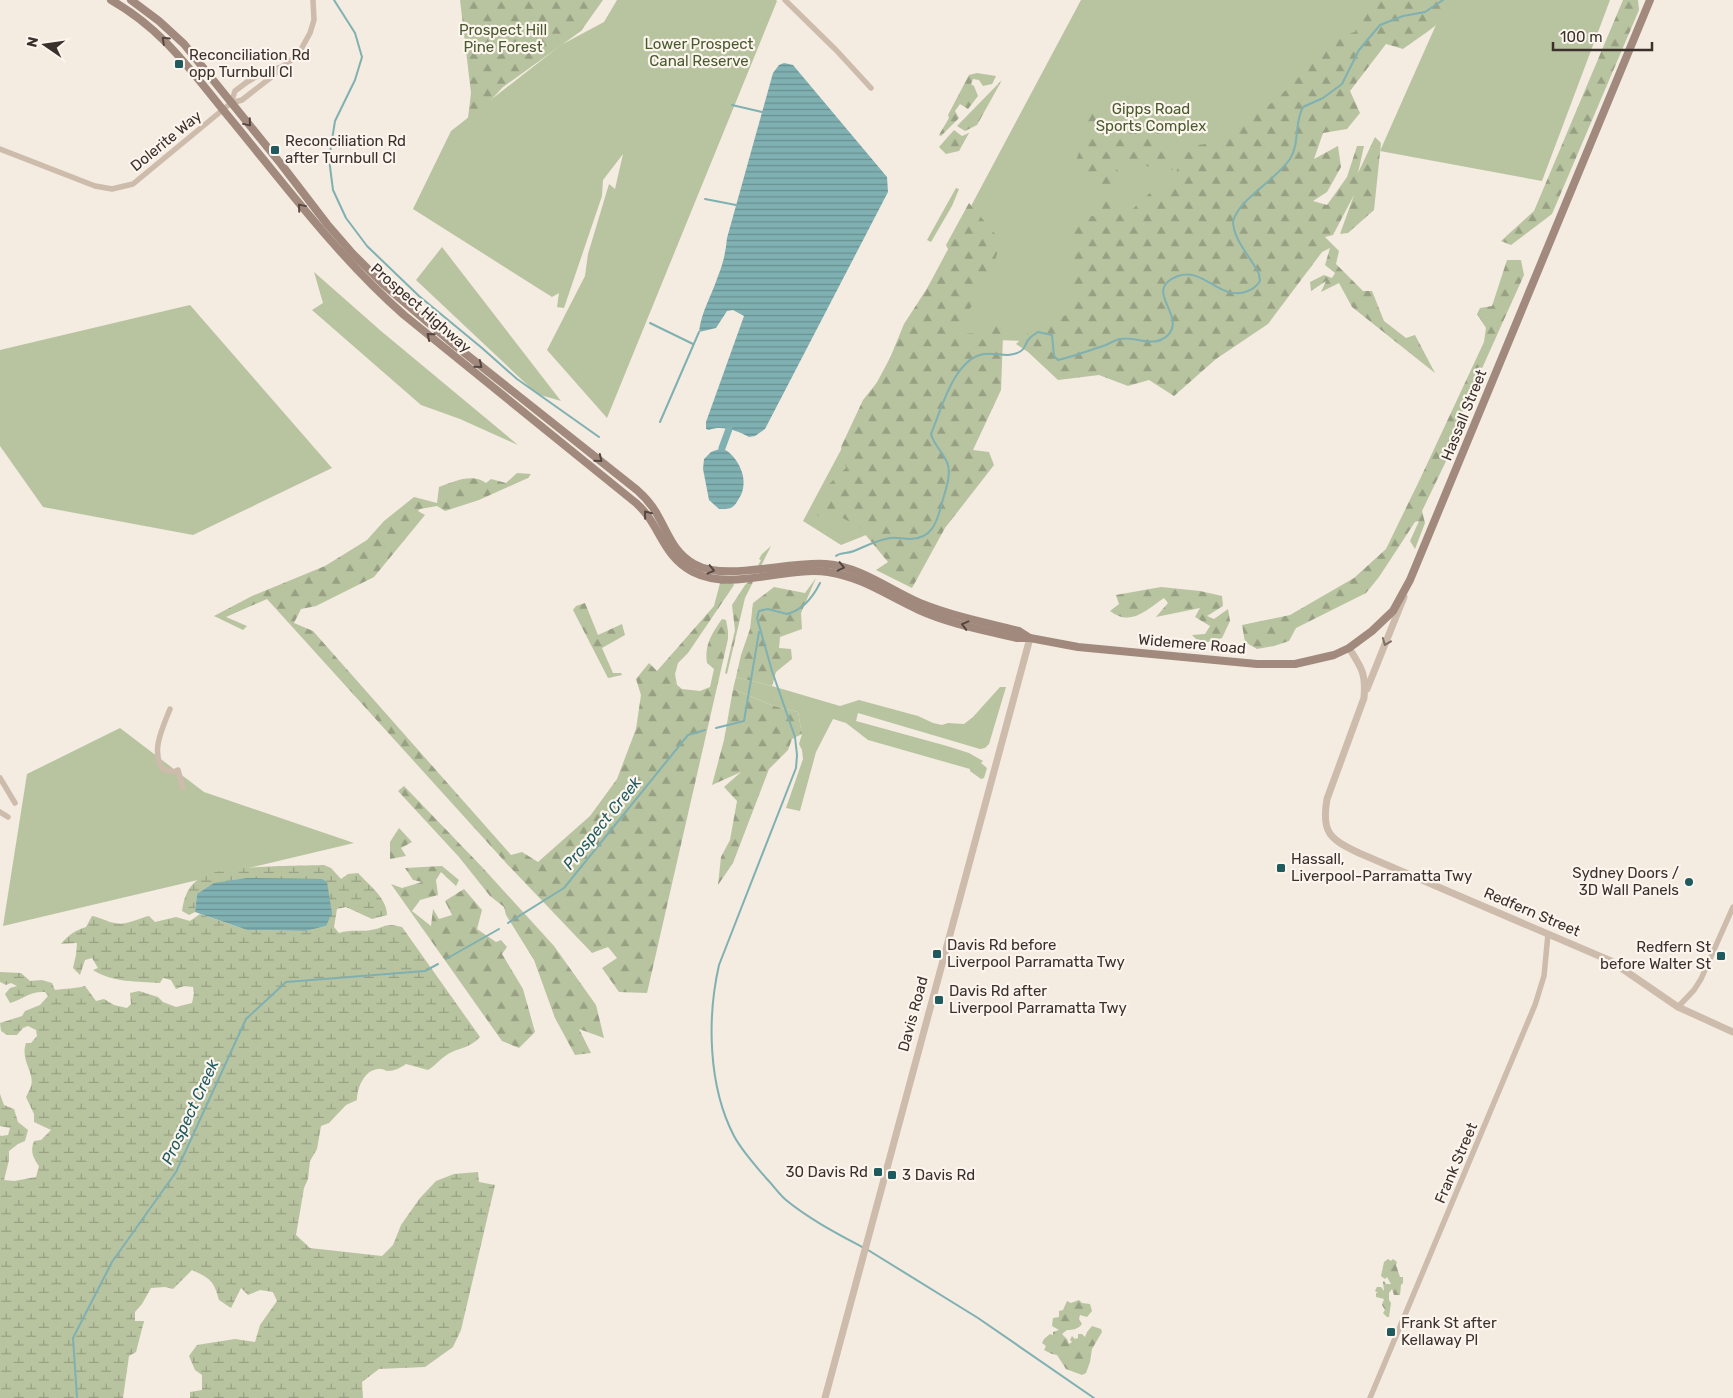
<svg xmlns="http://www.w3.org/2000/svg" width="1733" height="1398" viewBox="0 0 1733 1398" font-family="Rubik,sans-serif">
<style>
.green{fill:#b8c4a0}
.forest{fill:url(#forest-firs)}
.wetland{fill:url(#wetland-marsh)}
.water{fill:url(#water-rules)}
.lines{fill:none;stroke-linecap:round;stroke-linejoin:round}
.stream{stroke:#7fb0b2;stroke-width:2}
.canal{stroke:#7fb0b2;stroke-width:7}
.minor{stroke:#cdbbac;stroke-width:5.5}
.tertiary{stroke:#cdbbac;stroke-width:7}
.secondary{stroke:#a18a7d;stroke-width:8}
.oneway{stroke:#544640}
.oneway2{stroke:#7d6f65}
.poi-dot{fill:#1f5a5e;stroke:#fbf5ee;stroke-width:2}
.labels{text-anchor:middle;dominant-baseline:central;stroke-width:4.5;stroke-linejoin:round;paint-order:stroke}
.park-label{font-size:15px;fill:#4a5a2e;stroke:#fbf5ee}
.poi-label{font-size:15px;fill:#3b302b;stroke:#fbf5ee;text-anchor:start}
.street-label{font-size:15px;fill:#3b302b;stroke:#fbf5ee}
.water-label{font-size:16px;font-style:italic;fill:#1f5a5e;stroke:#fbf5ee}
</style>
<defs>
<pattern id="forest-firs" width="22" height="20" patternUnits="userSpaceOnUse" patternTransform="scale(1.25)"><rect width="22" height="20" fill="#b8c4a0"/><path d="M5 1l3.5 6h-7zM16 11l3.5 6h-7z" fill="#97a083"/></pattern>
<pattern id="wetland-marsh" width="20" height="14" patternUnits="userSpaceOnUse" patternTransform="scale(1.25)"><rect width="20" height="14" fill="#b8c4a0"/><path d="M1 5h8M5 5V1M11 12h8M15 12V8" fill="none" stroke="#97a083"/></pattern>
<pattern id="water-rules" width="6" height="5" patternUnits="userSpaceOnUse" patternTransform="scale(1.25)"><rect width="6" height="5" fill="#7fb0b2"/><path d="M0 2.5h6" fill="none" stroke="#699091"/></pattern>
</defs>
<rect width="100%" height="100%" fill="#f4ebe1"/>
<g class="green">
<polygon points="617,0 776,0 777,1 607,418 547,350 585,276 588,254 609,184 615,189 623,154 603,180 602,196 564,308 557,307 559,293 552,297 413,209 451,131 561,45 604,22"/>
<polygon points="1081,0 1428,0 1052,342 996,340 866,535 841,545 803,521"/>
<polygon points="1447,0 1610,0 1542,181 1380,151"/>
<polygon points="956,188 959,189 952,206 931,242 927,240"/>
<polygon points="442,247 561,401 537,394 416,280"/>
<polygon points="314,272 381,331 518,445 460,419 421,405 312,310 323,303"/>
<polygon points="190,305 332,468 193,535 43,507 0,446 0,350"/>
<polygon points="736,677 772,686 840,706 859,700 918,716 933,723 942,725 948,723 964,724 973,717 1000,687 1006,687 989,744 985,748 980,749 858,713 856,721 947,746 969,753 983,761 981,763 987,768 984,778 981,779 970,771 970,769 868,740 846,723 833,719 816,752 800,811 786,808 803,759 802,750 799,744 802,734 798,712 774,706 733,689"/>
<polygon points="120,728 204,792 354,843 3,926 27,774"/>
</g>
<g class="forest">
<polygon points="460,0 603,0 581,31 503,87 467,126 471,93"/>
<path d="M1364 0H1459C1453 16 1418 38 1403 49L1386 44 1350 91 1360 113 1347 129 1323 133 1314 159 1338 146 1341 167 1327 192 1313 201 1327 205 1347 177 1357 146H1364L1358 173 1375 137 1381 143 1374 210 1348 233 1340 234 1354 195 1333 235 1325 237 1339 251 1336 264 1363 291H1372L1384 321 1406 338 1415 335 1435 373 1352 307 1339 283 1321 292 1326 281 1311 291 1310 282 1324 275 1332 278 1335 273 1325 265 1330 248 1322 252 1268 324 1216 359 1174 396 1149 380 1128 386 1099 375 1058 380 1028 352 1016 344 1036 325 1073 313 1069 213 1099 217 1100 192 1075 164 1084 138 1086 108 1145 131 1160 132 1173 170 1111 161 1127 184 1108 197 1123 218 1152 191 1169 189 1187 146 1216 143 1277 99 1338 37 1355 32Z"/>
<polygon points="1623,0 1638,0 1639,10 1552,214 1511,245 1501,241 1534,211"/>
<polygon points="977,73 996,76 992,84 983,86 979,80 973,79 971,84 974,86 978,96 968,109 960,104 955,111 959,118 941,136 939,135 949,118 948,115 969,75"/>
<polygon points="1002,80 977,125 965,131 957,126"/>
<polygon points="954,130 962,136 969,133 959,151 946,154 939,147"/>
<polygon points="969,203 1001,241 992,270 955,335 984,332 998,309 1004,309 1001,390 973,450 989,452 994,465 945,528 912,588 876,570 888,562 859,527 841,517 824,520 817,515 827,500 825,488 846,468 841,447 863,400 883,375 904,324 950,253 946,245"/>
<polygon points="1507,260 1521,260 1524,275 1448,444 1449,455 1422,511 1425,523 1415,549 1410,541 1419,521 1415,522 1379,577 1366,593 1296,628 1289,641 1274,646 1257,649 1245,642 1242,625 1290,615 1354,578 1386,549 1421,477 1484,342 1486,328 1477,314 1480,308 1492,306"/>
<path d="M517 473 531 474 528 478 479 500 445 511 437 506 420 509 418 511 425 515 374 577 316 606 301 609 294 623 313 631 511 855 522 852 538 862 590 816 617 779 636 729 641 695 636 679 649 663 657 671 714 606 720 583H733L734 585 732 588 688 653 678 663 675 674 677 685 682 689 700 691 710 687 714 669 707 663C704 646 712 633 722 619L726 620 728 631V639L647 993 619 992 602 968 617 958 608 947 592 953 507 864 267 599 226 617 247 626 243 630 214 616 252 596 325 566 367 540 384 521 414 497 437 503 439 487C455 481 472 473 486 483L491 479 506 483Z"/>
<polygon points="771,546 745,598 727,674 725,673 735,630 732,605 745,585 750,581 761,560 759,559 762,554"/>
<polygon points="816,578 801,613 802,629 780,637 779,648 791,649 792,659 776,672 772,686 736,677 741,655 750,629 753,603 774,587 805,593"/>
<path d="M1161 587 1200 591 1222 596 1223 606 1207 616 1214 619 1228 609 1230 621 1222 638 1201 644 1192 635 1205 634 1210 626 1195 617 1200 608 1156 617 1168 603 1164 598C1146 610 1131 627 1110 611L1119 604 1116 595Z"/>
<polygon points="585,603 598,635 622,624 625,635 602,648 613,673 621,673 622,675 608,678 573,610 576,606"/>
<polygon points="733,689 774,706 798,712 802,734 792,739 788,750 769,769 733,863 718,885 721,857 730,840 737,801 724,787 741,772 712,785 724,740"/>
<polygon points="404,786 482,867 554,946 596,1005 604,1038 579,1029 591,1053 575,1055 555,1018 534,960 506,915 504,907 490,896 459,857 398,791"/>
<polygon points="399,828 412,842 401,848 406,856 390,859 390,842"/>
<polygon points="442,866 459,880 456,886 441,872 436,880 438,895 420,900 412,911 431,926 433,909 439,919 452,915 445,901 464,889 482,910 477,929 496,942 501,940 507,947 502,954 523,989 535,1032 519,1048 502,1041 391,884 402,888 422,882 413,880 405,868"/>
<polygon points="1388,1259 1391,1261 1393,1259 1397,1262 1396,1265 1400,1277 1403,1277 1403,1283 1401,1285 1400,1295 1394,1295 1392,1289 1389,1293 1389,1300 1391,1303 1389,1317 1387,1317 1383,1313 1385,1310 1382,1305 1384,1299 1376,1297 1376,1293 1378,1293 1375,1291 1377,1287 1381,1287 1384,1291 1383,1282 1384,1281 1386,1284 1391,1284 1387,1277 1385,1279 1381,1276 1384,1262"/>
<path d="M1079 1300 1082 1303 1090 1304 1092 1311 1087 1317 1080 1315 1079 1319 1082 1324C1078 1329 1073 1330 1067 1330L1062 1334 1067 1339 1069 1344 1072 1342 1070 1340 1072 1336 1075 1339 1078 1338V1334H1082L1085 1337 1087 1332 1092 1326 1101 1329 1102 1332 1092 1349 1090 1362 1086 1373 1082 1375 1066 1369 1057 1355 1052 1354 1044 1350 1046 1346 1042 1343 1044 1339 1050 1334 1053 1335V1332L1059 1330 1052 1326 1053 1318 1059 1317V1311L1063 1310 1067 1301 1071 1303Z"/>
</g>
<path class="wetland" d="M324 865 331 868 341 879 348 874 358 873C369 885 387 898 387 915L372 919 346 907 337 909 334 927 339 933C351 929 360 932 371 930 387 927 384 922 402 927L480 1037C468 1050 456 1047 444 1057 438 1061 435 1066 428 1070L406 1064C400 1068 395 1071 387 1071 384 1070 381 1068 379 1069 364 1069 357 1089 357 1100L346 1105 329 1123 321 1126 317 1149 310 1161 308 1179 304 1188 296 1235 310 1248 382 1256 393 1245 401 1225 420 1198 436 1181 454 1174 478 1172 479 1182 495 1185 461 1330 453 1347 425 1367 379 1369 362 1382 363 1398H190V1392L202 1390V1375L195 1370 189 1356 197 1345 235 1339 255 1342 260 1325 277 1301 273 1292 260 1290 248 1295 241 1288 231 1308 219 1300C214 1280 209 1278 192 1270L173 1289 165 1287 151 1288 142 1304 135 1312V1321H144L136 1352 129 1356 123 1398H0V1135L1 1136 8 1135 10 1128 0 1126V1094L4 1105 14 1109 18 1122 28 1130 25 1141 18 1144 9 1151V1160L4 1180 14 1181 36 1177 39 1166C33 1157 30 1152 34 1141L41 1140 51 1130 34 1122V1114L26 1097C28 1093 30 1089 31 1086 35 1072 20 1061 26 1043H31L37 1036 36 1030 28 1026 23 1028 17 1035H7L1 1031 0 1023 22 1016 25 1011 40 1005 48 996 45 992C29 991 24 999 10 1003L5 994 10 988 17 986 11 983 6 985 0 982V972L21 973 30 981 42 980 52 983 55 990C66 988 75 989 85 986L96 1001 104 999 114 1005 127 1008 131 1004 130 993 139 991 158 997 163 1002 176 1007 192 1003 194 993 193 987 184 986 176 989 171 980 163 978 160 983C137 981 113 983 93 970L98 968 92 958 85 960 80 975 73 968 76 955 77 943 61 944C68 935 76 930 86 927L92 916C100 917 107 922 115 923 125 926 139 918 149 916L155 922 176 917 190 921 200 914 247 930 306 931 326 926 197 894 195 912 189 915 182 911C184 897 188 886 200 878 218 865 298 866 324 865Z"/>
<g class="water">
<path d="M784 63 793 65 887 177 888 192 765 429 755 436 749 437C737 430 721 425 709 430L706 429V422L744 316 733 310 727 311 716 328 699 332C701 312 712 295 718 276 723 264 726 251 727 238L773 73 779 65Z"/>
<path d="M722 448C738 456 749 478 741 495 738 500 736 505 731 508 728 509 723 509 719 509L709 500 703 469 704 459 711 452Z"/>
<polygon points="247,878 322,879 327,882 332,913 326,926 306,931 247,930 195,912 197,894 214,883"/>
</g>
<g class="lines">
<g class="stream">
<polyline points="334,0 355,33 362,57 355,80 335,121 329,159 333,190 346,218 367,246 419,296 482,348 517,379 599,437"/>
<polyline points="732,105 762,112"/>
<polyline points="705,199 736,205"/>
<polyline points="650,323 693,344"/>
<polyline points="660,422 699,332"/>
<path d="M836 556C841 552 847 554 854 551 866 546 877 540 890 538 897 537 903 539 910 539 932 539 937 522 942 503 945 491 951 477 948 465 945 454 934 446 931 434 941 410 953 363 980 355 993 350 1008 360 1021 351 1026 348 1025 343 1029 339 1031 336 1035 334 1038 332L1052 335 1054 356 1058 360C1075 356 1090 350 1106 345 1110 343 1115 340 1120 339 1136 336 1154 349 1168 335 1187 315 1141 290 1178 276 1203 267 1219 300 1245 292 1252 290 1257 286 1260 281L1259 274C1251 257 1233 240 1233 221 1240 198 1275 181 1290 159 1300 143 1294 123 1303 107L1323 98 1342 84 1359 50 1380 25 1403 16 1425 12 1443 0"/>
<path d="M820 583C813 597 803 610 787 614L768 609 759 611 757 618 772 671 795 737 797 755 796 768 719 965C707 1018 708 1086 734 1136 742 1151 755 1165 766 1178 773 1185 779 1194 786 1200 809 1219 838 1234 864 1248"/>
<polyline points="716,728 744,721 759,632"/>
<polyline points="508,923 564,888 688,735 705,730"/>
<polyline points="446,959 499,929"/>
<polyline points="868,1250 978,1318 1094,1398"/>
<polyline points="77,1398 73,1338 112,1262 176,1172 246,1019 286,982 425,971 438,964"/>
</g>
<polyline class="canal" points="722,448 729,429"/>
<g class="minor">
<polyline points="785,0 836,50 871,88"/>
<polyline points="231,103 235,91 247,82 271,68 279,68"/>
<polyline points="0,149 95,186 112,189 133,184 231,103 242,100 274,75 279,68 287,64 299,53 310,33 314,20 313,0"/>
<path d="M170 709C163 727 150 752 163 769L174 772 178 770 183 788"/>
<polyline points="0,778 15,803"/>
<polyline points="0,812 8,817"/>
<polyline points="1678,1007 1694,990 1701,979 1733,907"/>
<polyline points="1370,1398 1535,1005 1544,976 1548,934"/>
</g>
<g class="tertiary">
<path d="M1349 648C1362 668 1366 674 1364 698L1327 799C1321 833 1330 839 1359 853L1611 961 1678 1007 1733 1032"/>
<polyline points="1367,689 1404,597"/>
<polyline points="825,1398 1030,638"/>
</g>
<g class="secondary">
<path d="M111 0C162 29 188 67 224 111 282 181 336 255 404 315L636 503C661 525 661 555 693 572 732 592 785 566 828 572 862 577 888 596 919 610 950 624 984 630 1017 638H1030L1078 647 1257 664H1295L1334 655 1349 648 1372 631 1393 611 1410 580 1650 0"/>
<path d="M131 0 159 21 184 44 281 164 327 224 353 254 383 284 452 343 637 490C646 498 653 506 658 516 669 535 674 553 694 564 726 582 787 561 826 564 861 567 888 589 920 603 952 616 986 623 1019 631L1030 638"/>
</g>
</g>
<defs><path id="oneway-chevron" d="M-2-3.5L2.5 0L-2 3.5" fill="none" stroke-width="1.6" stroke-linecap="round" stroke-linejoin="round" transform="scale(1.25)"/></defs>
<g class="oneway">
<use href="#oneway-chevron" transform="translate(165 40) rotate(-137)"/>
<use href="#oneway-chevron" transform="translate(248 123) rotate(50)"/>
<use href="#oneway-chevron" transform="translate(301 207) rotate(-130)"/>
<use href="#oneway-chevron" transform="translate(430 336) rotate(-141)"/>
<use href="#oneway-chevron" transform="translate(479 365) rotate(39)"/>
<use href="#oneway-chevron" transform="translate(599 459) rotate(39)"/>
<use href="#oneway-chevron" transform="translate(647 514) rotate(-129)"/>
<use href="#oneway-chevron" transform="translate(841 567) rotate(13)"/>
<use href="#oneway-chevron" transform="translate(711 570) rotate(13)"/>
<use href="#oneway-chevron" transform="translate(965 625) rotate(-165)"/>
</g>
<use class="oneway2" href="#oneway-chevron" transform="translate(1386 642) rotate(112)"/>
<g class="poi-dot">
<rect x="174" y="59" width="10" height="10" rx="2.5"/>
<rect x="270" y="145" width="10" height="10" rx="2.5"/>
<rect x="1276" y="863" width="10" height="10" rx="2.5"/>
<circle cx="1689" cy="882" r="5"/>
<rect x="932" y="949" width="10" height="10" rx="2.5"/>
<rect x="1716" y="951" width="10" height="10" rx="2.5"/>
<rect x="934" y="995" width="10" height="10" rx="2.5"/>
<rect x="873" y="1167" width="10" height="10" rx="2.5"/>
<rect x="887" y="1170" width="10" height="10" rx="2.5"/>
<rect x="1386" y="1327" width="10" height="10" rx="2.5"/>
</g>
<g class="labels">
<g class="park-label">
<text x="503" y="30">Prospect Hill<tspan x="503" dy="17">Pine Forest</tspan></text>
<text x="699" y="44">Lower Prospect<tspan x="699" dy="17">Canal Reserve</tspan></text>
<text x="1151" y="109">Gipps Road<tspan x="1151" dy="17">Sports Complex</tspan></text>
</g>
<g class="poi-label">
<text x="189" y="55">Reconciliation Rd<tspan x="189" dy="17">opp Turnbull Cl</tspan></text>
<text x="285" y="141">Reconciliation Rd<tspan x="285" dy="17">after Turnbull Cl</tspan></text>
<text x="1291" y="859">Hassall,<tspan x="1291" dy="17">Liverpool-Parramatta Twy</tspan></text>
<text x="1679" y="873" text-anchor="end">Sydney Doors /<tspan x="1679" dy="17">3D Wall Panels</tspan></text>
<text x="947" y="945">Davis Rd before<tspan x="947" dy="17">Liverpool Parramatta Twy</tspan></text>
<text x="1711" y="947" text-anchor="end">Redfern St<tspan x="1711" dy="17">before Walter St</tspan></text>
<text x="949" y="991">Davis Rd after<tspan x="949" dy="17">Liverpool Parramatta Twy</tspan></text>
<text x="868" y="1172" text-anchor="end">30 Davis Rd</text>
<text x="902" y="1175">3 Davis Rd</text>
<text x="1401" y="1323">Frank St after<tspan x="1401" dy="17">Kellaway Pl</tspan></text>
</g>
<g class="street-label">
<text transform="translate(166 141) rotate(-39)">Dolerite Way</text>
<text transform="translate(421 308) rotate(41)">Prospect Highway</text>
<text transform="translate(1464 415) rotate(-68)">Hassall Street</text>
<text transform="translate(1192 644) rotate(5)">Widemere Road</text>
<text transform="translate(1532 912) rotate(23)">Redfern Street</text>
<text transform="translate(913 1014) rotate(-75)">Davis Road</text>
<text transform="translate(1456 1163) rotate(-67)">Frank Street</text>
</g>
<g class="water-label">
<text transform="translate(602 823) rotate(-51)">Prospect Creek</text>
<text transform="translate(190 1112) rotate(-65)">Prospect Creek</text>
</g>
</g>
<g transform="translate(45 45) rotate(283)" stroke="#fbf5ee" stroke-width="4" paint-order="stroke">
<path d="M0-4L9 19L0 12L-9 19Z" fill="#3b302b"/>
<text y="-8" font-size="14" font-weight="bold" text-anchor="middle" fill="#3b302b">N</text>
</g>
<path d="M1553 42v8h99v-8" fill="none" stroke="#3b302b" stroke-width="2.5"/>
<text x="1560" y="42" font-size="15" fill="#3b302b" stroke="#fbf5ee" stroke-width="4" paint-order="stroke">100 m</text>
</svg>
